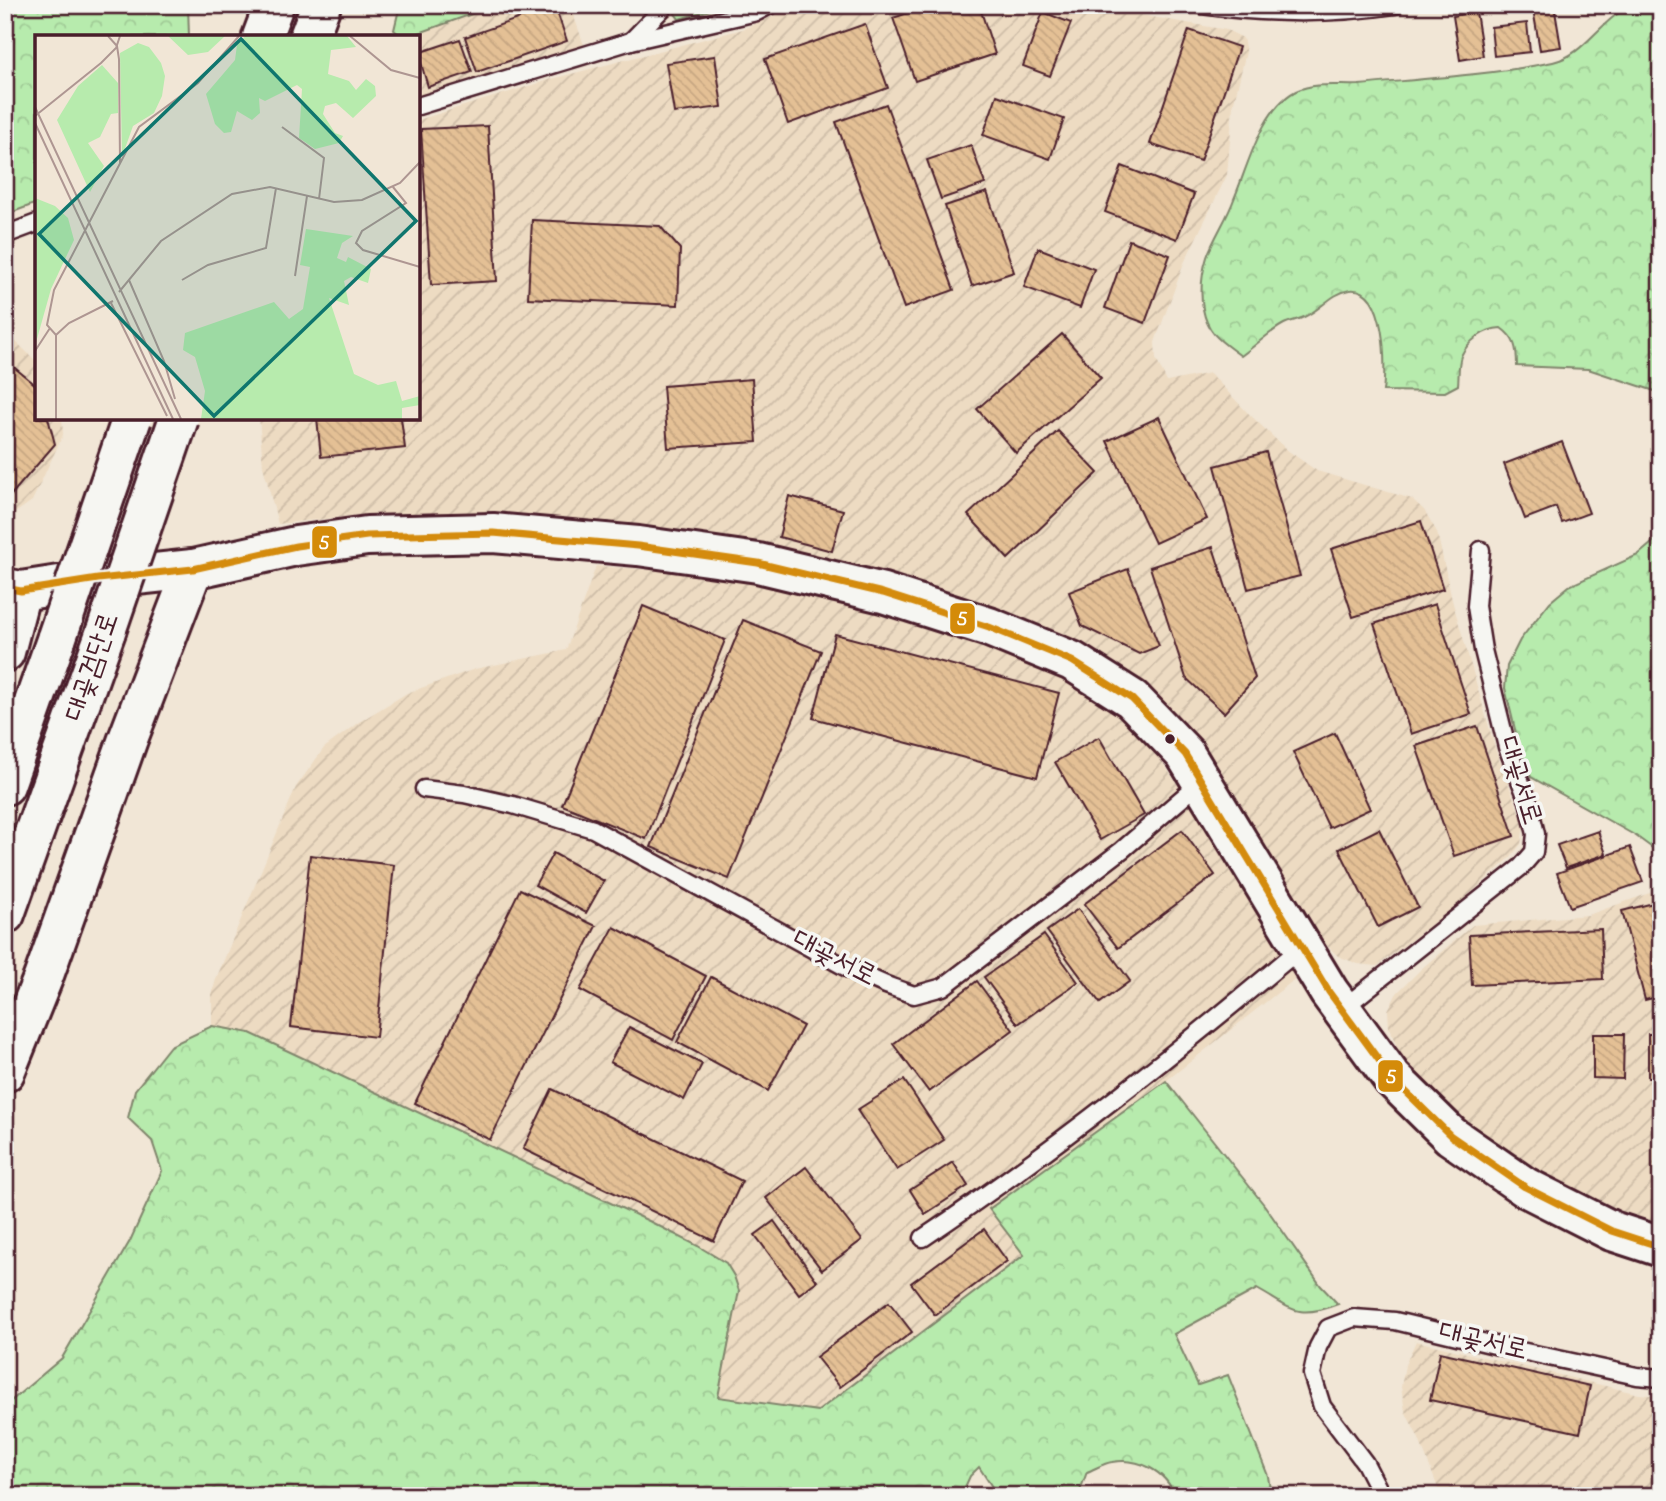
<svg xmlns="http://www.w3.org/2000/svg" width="1666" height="1501" viewBox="0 0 1666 1501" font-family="'Indie Flower','Poor Story',sans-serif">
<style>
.industrial{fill:url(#industrial-furrows)}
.forest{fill:url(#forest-crowns);stroke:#80856c;stroke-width:2}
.building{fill:url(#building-back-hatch);stroke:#4a1f2b;stroke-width:2}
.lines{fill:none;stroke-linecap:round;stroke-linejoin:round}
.lane-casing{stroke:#4a1f2b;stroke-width:21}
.secondary-casing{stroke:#4a1f2b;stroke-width:44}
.lane{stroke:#f6f6f2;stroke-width:16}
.secondary{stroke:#f6f6f2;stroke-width:38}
.secondary-bridge-casing{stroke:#4a1f2b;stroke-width:44;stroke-linecap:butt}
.secondary-bridge{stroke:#f6f6f2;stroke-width:38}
.bus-1-casing{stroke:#f6f6f2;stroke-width:12}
.bus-1{stroke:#d48b09;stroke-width:7}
.bus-dot{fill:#4a1f2b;stroke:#f6f6f2;stroke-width:2.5}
.labels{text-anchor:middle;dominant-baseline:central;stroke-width:7;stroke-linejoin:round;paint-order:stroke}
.street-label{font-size:28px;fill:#4a1f2b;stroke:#f6f6f2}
.inset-road{fill:none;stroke:#ae9692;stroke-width:2}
.view{fill:#0f766e;fill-opacity:0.15;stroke:#0f766e;stroke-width:3.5}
.inset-edge{fill:none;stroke:#4a1f2b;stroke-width:3.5}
.line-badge{stroke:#f6f6f2;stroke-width:2.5}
.badge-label{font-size:19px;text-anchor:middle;font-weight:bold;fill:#fff}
</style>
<defs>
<pattern id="industrial-furrows" width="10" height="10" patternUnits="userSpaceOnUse" patternTransform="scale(1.75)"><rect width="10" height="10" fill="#eddbc2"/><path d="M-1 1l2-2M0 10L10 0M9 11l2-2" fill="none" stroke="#cdbca7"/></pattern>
<pattern id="forest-crowns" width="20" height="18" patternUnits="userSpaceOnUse" patternTransform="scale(1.75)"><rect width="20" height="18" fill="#b7ebad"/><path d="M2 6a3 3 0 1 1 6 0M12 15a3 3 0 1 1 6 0" fill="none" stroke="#9fc995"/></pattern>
<pattern id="building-back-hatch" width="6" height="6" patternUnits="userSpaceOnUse" patternTransform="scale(1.75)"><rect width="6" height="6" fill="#e4c095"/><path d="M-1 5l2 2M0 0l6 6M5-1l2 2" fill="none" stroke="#c5a581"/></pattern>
</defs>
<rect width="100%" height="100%" fill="#f1e6d6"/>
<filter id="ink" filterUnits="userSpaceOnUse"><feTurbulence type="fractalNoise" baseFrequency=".0143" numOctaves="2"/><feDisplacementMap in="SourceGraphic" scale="14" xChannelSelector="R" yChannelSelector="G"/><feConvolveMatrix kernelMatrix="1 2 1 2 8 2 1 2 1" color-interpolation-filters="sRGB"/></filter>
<g filter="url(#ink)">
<g class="industrial">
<polygon points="497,5 570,5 585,48 418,98 418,37 408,37"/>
<polygon points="800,5 1083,5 1227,30 1243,38 1246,52 1233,106 1227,175 1184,263 1155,342 1156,359 1167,382 1210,373 1246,411 1287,450 1317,471 1412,499 1424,510 1437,532 1452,600 1496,751 1524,825 1521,844 1510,858 1461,902 1377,966 1358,964 1338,956 1321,940 1217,765 1176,716 1144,685 1101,655 999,615 545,519 462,514 360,515 278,524 263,466 259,418 418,418 418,120 552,79 743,29"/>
<polygon points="5,331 37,362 37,418 62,418 63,435 32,501 5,520"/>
<polygon points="596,566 728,575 875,613 978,646 1067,680 1104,701 1136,730 1162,762 1200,817 1276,940 1295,979 1166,1081 989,1209 1024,1255 818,1412 717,1397 739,1291 734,1276 726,1263 651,1222 250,1033 212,1026 212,994 216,979 296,787 324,748 359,722 407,693 475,669 566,650"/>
<polygon points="1661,889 1661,1227 1560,1188 1441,1107 1402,1059 1389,1027 1388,1010 1397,993 1421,969 1473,925 1588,915"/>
<polygon points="1416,1341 1639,1394 1661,1396 1661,1496 1441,1496 1419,1439 1405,1411 1401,1387 1405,1365"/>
</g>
<g class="forest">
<polygon points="5,5 188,5 189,37 37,37 37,203 5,215"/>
<polygon points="400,5 497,5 408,37 402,37 394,30"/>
<polygon points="681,5 727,5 679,19 674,12"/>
<path d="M1634 5H1661V393L1588 369 1517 366C1517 348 1515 338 1501 328 1484 329 1468 341 1461 356 1458 364 1459 376 1458 385L1445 392 1383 391C1386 368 1387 286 1350 290 1331 293 1321 310 1304 317 1298 320 1290 321 1284 324 1269 332 1255 346 1241 356 1221 341 1208 335 1203 309 1200 292 1202 273 1207 257 1214 237 1227 219 1234 199 1248 166 1261 109 1296 91 1315 82 1339 86 1359 85 1422 79 1492 75 1553 62 1586 55 1602 16 1634 5Z"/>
<polygon points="1661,530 1661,848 1655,850 1636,836 1531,777 1518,742 1505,688 1507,666 1520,640 1550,602 1569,586 1638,555 1652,543"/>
<path d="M212 1026 250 1033 651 1222 698 1246 726 1263 734 1276 739 1291 718 1397 818 1411 1024 1255 989 1209 1166 1081 1265 1206 1321 1286 1338 1304C1296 1320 1293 1309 1257 1289L1174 1334 1198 1385 1228 1375 1268 1476 1271 1496H1175C1166 1471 1138 1457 1112 1462 1104 1463 1095 1469 1087 1472L1078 1496H998L979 1467 970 1476 961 1496H5V1406L62 1358 130 1241 162 1171 152 1141 128 1118 135 1090 170 1046Z"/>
</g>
<g class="building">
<polygon points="932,5 979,5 995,54 915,81 893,18"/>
<polygon points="1554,5 1561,47 1540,50 1533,9"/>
<polygon points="555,6 567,41 477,72 465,37"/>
<polygon points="1043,12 1071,23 1050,76 1023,66"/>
<polygon points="1476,12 1483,56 1460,60 1453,16"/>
<polygon points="1527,23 1530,52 1494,56 1491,27"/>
<polygon points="865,24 888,88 788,124 765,59"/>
<polygon points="1189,30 1239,47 1200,161 1150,144"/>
<polygon points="460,39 472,72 428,87 418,53"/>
<polygon points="715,56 722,107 674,113 666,63"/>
<polygon points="997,95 1064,119 1050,159 983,135"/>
<polygon points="886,104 954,290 904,308 836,122"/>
<polygon points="488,126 497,281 431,285 421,129"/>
<polygon points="971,145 985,184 941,199 927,160"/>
<polygon points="1122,166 1194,194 1177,239 1105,212"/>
<polygon points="987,192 1014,272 972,286 945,206"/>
<polygon points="532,220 660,226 680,249 678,305 528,298"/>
<polygon points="1129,240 1170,255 1145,323 1105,308"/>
<polygon points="1038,248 1094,269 1080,308 1024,287"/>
<polygon points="1062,334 1101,378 1016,453 977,409"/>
<polygon points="5,360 37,386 37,418 48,418 55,444 11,495 5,490"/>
<polygon points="752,379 757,442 668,448 663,386"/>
<polygon points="1159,417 1207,519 1155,543 1107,441"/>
<polygon points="317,418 401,418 405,448 321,457"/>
<polygon points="1058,431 1098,473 1008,559 968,515"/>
<polygon points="1562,442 1589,513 1562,523 1556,507 1525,519 1504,464"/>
<polygon points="1266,452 1300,576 1248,589 1215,466"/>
<polygon points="789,496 843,510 832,551 779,537"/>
<polygon points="1421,521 1443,589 1353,617 1331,549"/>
<polygon points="1213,547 1255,678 1224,713 1186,678 1150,567"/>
<polygon points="1128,569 1159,646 1139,654 1082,626 1069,592"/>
<polygon points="1435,604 1471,714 1411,734 1374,624"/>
<polygon points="643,606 725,640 646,839 562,805"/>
<polygon points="743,620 821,651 729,879 651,847"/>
<polygon points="835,634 1059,693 1037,777 813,718"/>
<polygon points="1477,726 1514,836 1454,856 1416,746"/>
<polygon points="1335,733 1370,809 1329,828 1293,752"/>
<polygon points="1099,737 1144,815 1100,840 1055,762"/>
<polygon points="1379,829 1418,907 1378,927 1339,849"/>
<polygon points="1182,830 1215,875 1118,948 1084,904"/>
<polygon points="1598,831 1606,854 1566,868 1557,845"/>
<polygon points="1630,847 1643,882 1570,907 1557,873"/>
<polygon points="553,853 604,881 586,913 535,885"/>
<polygon points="310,855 394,865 376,1037 291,1027"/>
<polygon points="520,889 596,926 490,1140 415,1103"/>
<polygon points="1661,901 1661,996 1645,1000 1622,911"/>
<polygon points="1078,909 1130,981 1100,1003 1047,931"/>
<polygon points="614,927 706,976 673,1040 580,990"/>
<polygon points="1601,929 1603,979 1472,985 1469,935"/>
<polygon points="1044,935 1078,982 1018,1024 984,977"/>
<polygon points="711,977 803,1026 768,1091 677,1042"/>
<polygon points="977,981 1013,1030 929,1092 893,1044"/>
<polygon points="629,1027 702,1064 684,1100 610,1062"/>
<polygon points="1593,1034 1624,1034 1623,1079 1593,1078"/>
<rect x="1648" y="1034" width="13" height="44"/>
<polygon points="904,1080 944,1140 897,1170 857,1110"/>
<polygon points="552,1089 742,1181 714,1241 523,1149"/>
<polygon points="953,1162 968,1186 925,1214 910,1190"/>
<polygon points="806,1167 862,1240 822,1270 766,1198"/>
<polygon points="774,1221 817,1281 799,1294 755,1235"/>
<polygon points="984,1229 1007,1261 935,1315 911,1283"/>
<polygon points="889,1302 912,1332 840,1387 816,1357"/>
<polygon points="1440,1352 1590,1386 1580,1433 1430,1400"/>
</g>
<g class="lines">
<g class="lane-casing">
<g id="lane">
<path d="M1202 5C1266 14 1331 15 1395 5"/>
<polyline points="631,41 666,5"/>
<polyline points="418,106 631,41 757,12 770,5"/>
<polyline points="5,235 37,223"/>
<polyline points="424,789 464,794 513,805 593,829 847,968 886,985 914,995 943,987 1122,850 1202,781"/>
<polyline points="1342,1009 1521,867 1534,852 1536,834 1528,801 1507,747 1483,650 1476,606 1481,550"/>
<path d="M923 1238C1056 1149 1179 1050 1302 947"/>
<polyline points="1382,1496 1365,1463 1322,1406 1312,1374 1318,1347 1328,1328 1354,1318 1395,1321 1507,1348 1637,1376 1661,1378"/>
</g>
</g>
<g class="secondary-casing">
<g id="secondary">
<polyline points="262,37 274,5"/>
<polyline points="309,37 321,5"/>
<polyline points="5,588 21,591 98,579 193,569 296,546 367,536 493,533 638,546 758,563 883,593 989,627 1072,661 1132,699 1185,754 1329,992 1392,1078 1451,1136 1525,1187 1612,1231 1661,1247"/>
<polyline points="5,652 21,591"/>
<polyline points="5,785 57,637"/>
<polyline points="5,914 106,631"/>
<polyline points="5,1072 43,978 128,739 193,569"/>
</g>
</g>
<use href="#lane" class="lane"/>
<use href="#secondary" class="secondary"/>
<g class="secondary-bridge-casing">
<g id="secondary-bridge">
<polyline points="106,631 179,418"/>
<polyline points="57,637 132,418"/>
</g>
</g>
<use href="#secondary-bridge" class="secondary-bridge"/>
<g class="bus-1-casing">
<polyline id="bus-1" points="5,588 21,591 98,579 193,569 296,546 367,536 493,533 638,546 758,563 883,593 989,627 1072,661 1132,699 1185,754 1329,992 1392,1078 1451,1136 1525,1187 1612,1231 1661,1247"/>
</g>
<use href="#bus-1" class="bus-1"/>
</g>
</g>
<circle class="bus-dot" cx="1170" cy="739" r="6"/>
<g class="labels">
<g class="street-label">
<text transform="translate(93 667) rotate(-71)">대곶검단로</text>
<text transform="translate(1519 781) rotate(73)">대곶서로</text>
<text transform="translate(834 959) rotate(27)">대곶서로</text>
<text transform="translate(1483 1342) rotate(13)">대곶서로</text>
</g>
</g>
<g transform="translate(35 35)">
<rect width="385" height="385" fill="#f1e6d6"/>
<path d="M133 1H190L173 17 153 20ZM210 1H312L321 12 296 15 293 39 314 46 321 55 331 44 340 51 341 61 318 83 301 68 290 71 288 79 300 98 308 101 304 108 280 114 264 103 267 54 262 50 230 66 224 63 225 78 217 85 202 76 196 97 189 98 180 89 171 59 200 25 202 10ZM103 8 114 12 126 28 130 41 127 61 119 78 98 91 87 122 85 18ZM67 30 83 48V78L76 79 65 102 53 108 69 131 55 157 22 85 43 51ZM0 163 20 171 33 183 39 205 16 254 0 311ZM271 194 318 201 307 208 302 223 311 227 313 222 336 234 333 248 316 242 309 246 314 270 294 263 319 339 343 350 361 346 367 366 385 361V370L367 373V384H166L170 356 160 322 148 315 150 298 239 267 254 284 268 274 275 232 265 230Z" fill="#b7ebad"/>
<path class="inset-road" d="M73 1 82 11 84 24 85 128M315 1 356 35 385 43M0 72 146 384M0 81 66 28 81 13 85 1M0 88 138 384M247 92 289 123 284 164M358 152 371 168 327 196 321 208 328 215 385 232M260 241 272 161M94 245 129 326 140 364M147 245 173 230 231 213 241 153M84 257 126 206 197 159 235 152 299 167 327 165 365 148 385 127M76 268 132 381M21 300 12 290 19 255 104 92 163 48 204 1M0 316 15 293M21 384V300L34 288 78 266"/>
<path class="view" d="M206 4 381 186 179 381 4 199Z"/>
<rect width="385" height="385" class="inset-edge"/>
</g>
<g class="line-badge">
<rect x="311" y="525" width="27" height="34" rx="7" fill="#d48b09"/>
<rect x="949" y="602" width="27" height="33" rx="7" fill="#d48b09"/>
<rect x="1377" y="1059" width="27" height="34" rx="7" fill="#d48b09"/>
</g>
<g class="badge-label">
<text x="324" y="549">5</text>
<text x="962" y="625">5</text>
<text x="1391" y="1083">5</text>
</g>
<rect width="1666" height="1501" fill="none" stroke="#f6f6f2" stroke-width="28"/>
<rect x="14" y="14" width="1638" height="1473" fill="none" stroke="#4a1f2b" stroke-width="2.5" filter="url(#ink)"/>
</svg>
